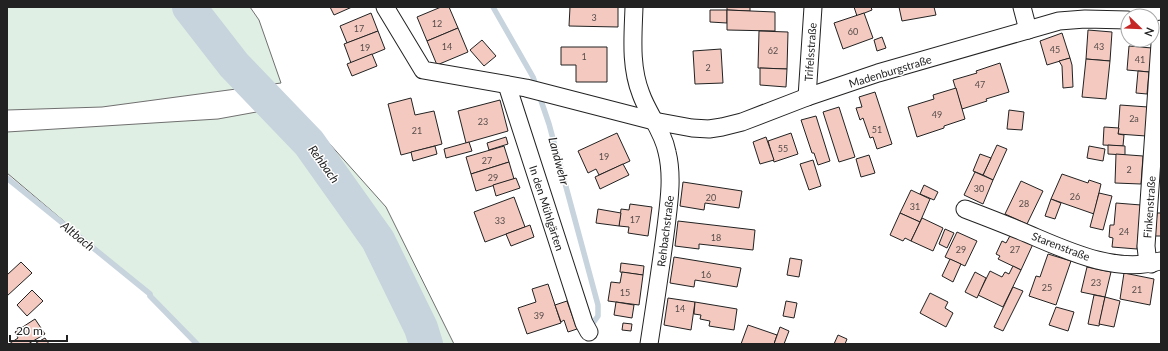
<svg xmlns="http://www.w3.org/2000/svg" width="1168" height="351" viewBox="0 0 1168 351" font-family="Lato,sans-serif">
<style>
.green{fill:#e0efe3;stroke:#6f6f6f}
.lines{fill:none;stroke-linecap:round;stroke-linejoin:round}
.stream{stroke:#c7d3dd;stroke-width:5.5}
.river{stroke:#c7d3dd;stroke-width:34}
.building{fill:#f3c9c0;stroke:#222}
.minor-casing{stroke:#222;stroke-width:19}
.minor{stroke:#fff;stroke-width:17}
.labels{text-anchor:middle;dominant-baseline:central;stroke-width:3;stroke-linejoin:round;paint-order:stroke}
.number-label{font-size:9px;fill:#564c4a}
.street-label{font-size:11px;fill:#222;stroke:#fff}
.water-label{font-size:12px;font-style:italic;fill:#222;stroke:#fff}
</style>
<rect width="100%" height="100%" fill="#fff"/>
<g class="green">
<polygon points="7,7 250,7 259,20 281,83 102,107 7,110"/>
<polygon points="295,105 386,207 454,344 198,344 150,294 7,173 7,132 218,119"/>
</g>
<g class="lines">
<g class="stream">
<polyline points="493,7 533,77 549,124 598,305 598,316 593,323"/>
<polyline points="7,178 150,294"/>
<polyline points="150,296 197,344"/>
</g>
<polyline class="river" points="189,7 234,65 309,143 378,240 421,328 426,344"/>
</g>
<g class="building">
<polygon points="330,7 352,7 334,15"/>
<polygon points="441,7 449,7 458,28 427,41 417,17"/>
<polygon points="570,7 618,7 618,27 569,26"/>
<polygon points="727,7 750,7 750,11 727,10"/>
<polygon points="854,7 871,7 872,10 857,16"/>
<polygon points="899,7 934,7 936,15 902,21"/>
<polygon points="710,10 727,10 727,23 710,22"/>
<polygon points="727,10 775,12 775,31 727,30"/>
<polygon points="371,13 378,31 347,43 340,26"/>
<polygon points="864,13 873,38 843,49 834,23"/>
<polygon points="458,28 468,52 437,65 427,41"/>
<polygon points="1088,30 1112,32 1110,61 1086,59"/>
<polygon points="378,31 385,49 351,63 344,44"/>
<polygon points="759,31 788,32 787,69 758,68"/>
<polygon points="1062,33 1070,58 1047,65 1040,41"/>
<polygon points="882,37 886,48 877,51 874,40"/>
<polygon points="482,40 496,56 484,66 470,50"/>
<polygon points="1129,46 1152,48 1150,72 1127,70"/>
<polygon points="561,47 607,47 607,82 576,82 576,65 561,65"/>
<polygon points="721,49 723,83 695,84 693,51"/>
<polygon points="372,54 377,66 352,76 347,64"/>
<polygon points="1070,58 1072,65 1073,87 1063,88 1062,66 1059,61"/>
<polygon points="1086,59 1110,61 1106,99 1082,97"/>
<polygon points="1000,63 1009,92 986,99 987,101 962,109 953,80 977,73 976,71"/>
<polygon points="760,68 787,69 786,87 760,85"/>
<polygon points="1138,71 1149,72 1147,94 1136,93"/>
<polygon points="956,88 965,119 944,126 944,128 917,137 908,107 934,99 933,95"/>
<polygon points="875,92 892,144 877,149 873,137 870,138 863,118 860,120 856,108 862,107 859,97"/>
<polygon points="411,98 415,115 434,111 442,144 401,155 388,104"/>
<polygon points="500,100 508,131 466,143 458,111"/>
<polygon points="1120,105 1148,107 1146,136 1118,134"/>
<polygon points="839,107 855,157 839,162 823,112"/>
<polygon points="1009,110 1024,112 1022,130 1007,129"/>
<polygon points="816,116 830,161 818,165 814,153 812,153 801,120"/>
<polygon points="1104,127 1119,128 1118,134 1124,135 1123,146 1103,145"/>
<polygon points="617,133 630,161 599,175 596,169 588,173 578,151"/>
<polygon points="791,133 798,154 774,162 768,141"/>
<polygon points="506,137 508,144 489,150 487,143"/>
<polygon points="766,137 774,160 760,164 753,142"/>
<polygon points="469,142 472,151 446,158 444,149"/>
<polygon points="997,145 1007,149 993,180 983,175"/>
<polygon points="1108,145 1125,146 1125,155 1108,154"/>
<polygon points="435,146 437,154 413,161 411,152"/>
<polygon points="504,146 509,162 471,174 466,157"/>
<polygon points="1089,146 1105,149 1103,161 1087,158"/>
<polygon points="980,154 991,158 983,175 973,171"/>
<polygon points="1116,154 1143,156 1141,184 1115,183"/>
<polygon points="869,155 875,173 861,177 856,159"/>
<polygon points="813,160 821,186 809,190 800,164"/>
<polygon points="509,162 514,179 476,191 471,174"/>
<polygon points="623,164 629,175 600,189 595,177"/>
<polygon points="975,172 993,180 983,204 964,195"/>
<polygon points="1062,174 1088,183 1089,180 1101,184 1094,214 1051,199"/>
<polygon points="516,178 520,188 496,196 493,185"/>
<polygon points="1021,181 1043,191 1027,224 1005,214"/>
<polygon points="683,182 742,191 739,208 705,203 704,210 680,206"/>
<polygon points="924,185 938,192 934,200 920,194"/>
<polygon points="911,190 930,199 920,222 900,213"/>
<polygon points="1099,193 1112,196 1103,230 1090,227"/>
<polygon points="514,197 525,227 485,242 474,212"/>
<polygon points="1051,199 1061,203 1055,219 1045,216"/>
<polygon points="1116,203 1141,205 1137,249 1112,247 1113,238 1109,237 1110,225 1114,225"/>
<polygon points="630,204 652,207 648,236 628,233 629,227 619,226 621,209 629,210"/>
<polygon points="598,209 621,213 619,226 596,223"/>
<polygon points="900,213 920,222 911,241 905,238 903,241 890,235"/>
<polygon points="1157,213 1161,213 1161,236 1155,236"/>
<polygon points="922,218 943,228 933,251 911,241"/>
<polygon points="678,221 755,230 753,250 699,244 699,249 675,246"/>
<polygon points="530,225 534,237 511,246 506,234"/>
<polygon points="945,229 954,233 947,248 939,244"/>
<polygon points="957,232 977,241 965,266 945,257"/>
<polygon points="1011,234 1033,244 1021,270 998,259 1000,256 996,254 1002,241 1006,243"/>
<polygon points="1048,254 1071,261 1056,305 1029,296 1036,276 1040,277"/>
<polygon points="674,257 741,268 737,287 695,280 694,287 670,283"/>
<polygon points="790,258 802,260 799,277 787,275"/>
<polygon points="950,259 961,264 953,282 942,276"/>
<polygon points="21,262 32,273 7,296 7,275"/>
<polygon points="621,263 644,266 643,275 620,272"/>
<polygon points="1013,266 1021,270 1003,307 978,295 990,271 1002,277 1005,272 1009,274"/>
<polygon points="1087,267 1111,272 1105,297 1081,292"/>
<polygon points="622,272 643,275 639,305 608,301 611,282 620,283"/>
<polygon points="975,272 986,278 977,298 965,292"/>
<polygon points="1124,273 1154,279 1150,305 1120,299"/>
<polygon points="548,284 561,323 527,334 518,308 536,302 532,289"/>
<polygon points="1013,287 1023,291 1003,331 994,327"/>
<polygon points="32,290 43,301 27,316 17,305"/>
<polygon points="930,293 948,302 945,308 953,313 946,327 920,313"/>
<polygon points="1094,295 1105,297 1099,326 1088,324"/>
<polygon points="1105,297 1120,301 1114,327 1099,324"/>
<polygon points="668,298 695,302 691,330 664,325"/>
<polygon points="567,301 577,329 568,332 564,320 561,322 555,305"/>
<polygon points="786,301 797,303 794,318 783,316"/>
<polygon points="616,302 634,305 632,318 614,315"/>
<polygon points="695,302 737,309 734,330 709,326 710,321 700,319 701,315 694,314"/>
<polygon points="1056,307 1074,312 1068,331 1049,325"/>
<polygon points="35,319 45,334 28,344 9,344 18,338 15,332"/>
<polygon points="623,323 632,324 631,331 622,330"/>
<polygon points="748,325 777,335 774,344 741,344"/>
<polygon points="780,327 789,331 784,344 774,344"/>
<polygon points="838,335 847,339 845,344 834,344"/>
<polygon points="45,338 49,344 37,344 36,343"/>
</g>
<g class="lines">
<g class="minor-casing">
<g id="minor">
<polyline points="385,7 423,70 526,88 654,121 692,128 709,129 722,127 742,122 807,97 878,73 1059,21 1085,19 1128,20"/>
<path d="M634 7C633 37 630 66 641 94 648 114 663 131 667 152 673 176 669 202 666 227 661 266 655 305 649 344"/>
<polyline points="1022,7 1028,30"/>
<polyline points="507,85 584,323 589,332"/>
<polyline points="807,97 813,7"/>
<path d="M965 209C986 217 1007 225 1028 234 1068 251 1116 274 1160 261"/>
<polyline points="1151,264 1147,255 1146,246 1161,29"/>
</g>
</g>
<use href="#minor" class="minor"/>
</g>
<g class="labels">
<g class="number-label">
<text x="594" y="17">3</text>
<text x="437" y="23">12</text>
<text x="359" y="28">17</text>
<text x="853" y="31">60</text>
<text x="447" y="46">14</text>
<text x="1099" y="46">43</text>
<text x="365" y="47">19</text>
<text x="1055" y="49">45</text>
<text x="773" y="50">62</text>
<text x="584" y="56">1</text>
<text x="1140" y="59">41</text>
<text x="708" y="67">2</text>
<text x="980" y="84">47</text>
<text x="937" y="114">49</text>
<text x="1134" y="118">2a</text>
<text x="483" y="121">23</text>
<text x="877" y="129">51</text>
<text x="417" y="130">21</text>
<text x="783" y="148">55</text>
<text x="604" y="156">19</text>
<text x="487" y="160">27</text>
<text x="1129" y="169">2</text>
<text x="493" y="177">29</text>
<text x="979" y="188">30</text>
<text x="1075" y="196">26</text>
<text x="711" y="197">20</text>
<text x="1024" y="203">28</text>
<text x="915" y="206">31</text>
<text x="635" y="219">17</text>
<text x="500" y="220">33</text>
<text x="1124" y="231">24</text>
<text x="716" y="237">18</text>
<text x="961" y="249">29</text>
<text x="1015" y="249">27</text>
<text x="706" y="274">16</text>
<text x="1096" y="282">23</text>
<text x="1047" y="287">25</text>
<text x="1137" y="289">21</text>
<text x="625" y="292">15</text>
<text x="680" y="308">14</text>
<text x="539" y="315">39</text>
</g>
<g class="street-label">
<text transform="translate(810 52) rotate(-86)">Trifelsstraße</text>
<text transform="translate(890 71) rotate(-17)">Madenburgstraße</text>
<text transform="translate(1149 207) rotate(-86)">Finkenstraße</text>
<text transform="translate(547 208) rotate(72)">In den Mühlgärten</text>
<text transform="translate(665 231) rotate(-83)">Rehbachstraße</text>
<text transform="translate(1061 246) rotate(21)">Starenstraße</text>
</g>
<g class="water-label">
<text transform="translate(559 161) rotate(75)">Landwehr</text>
<text transform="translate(324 164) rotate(54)">Rehbach</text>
<text transform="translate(78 236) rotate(39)">Altbach</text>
</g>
</g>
<rect width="1168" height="351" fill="none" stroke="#222222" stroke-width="16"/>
<g transform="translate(1140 28) rotate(113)"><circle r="19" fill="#ffffff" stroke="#a7a7a7"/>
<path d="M0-3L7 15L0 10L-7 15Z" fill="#c62828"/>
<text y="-6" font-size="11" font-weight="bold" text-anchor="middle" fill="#222222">N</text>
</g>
<path d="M10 335v6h57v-6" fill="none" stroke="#222222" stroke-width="2"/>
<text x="16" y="335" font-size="12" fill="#222222" stroke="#ffffff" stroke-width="3" paint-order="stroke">20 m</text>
</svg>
